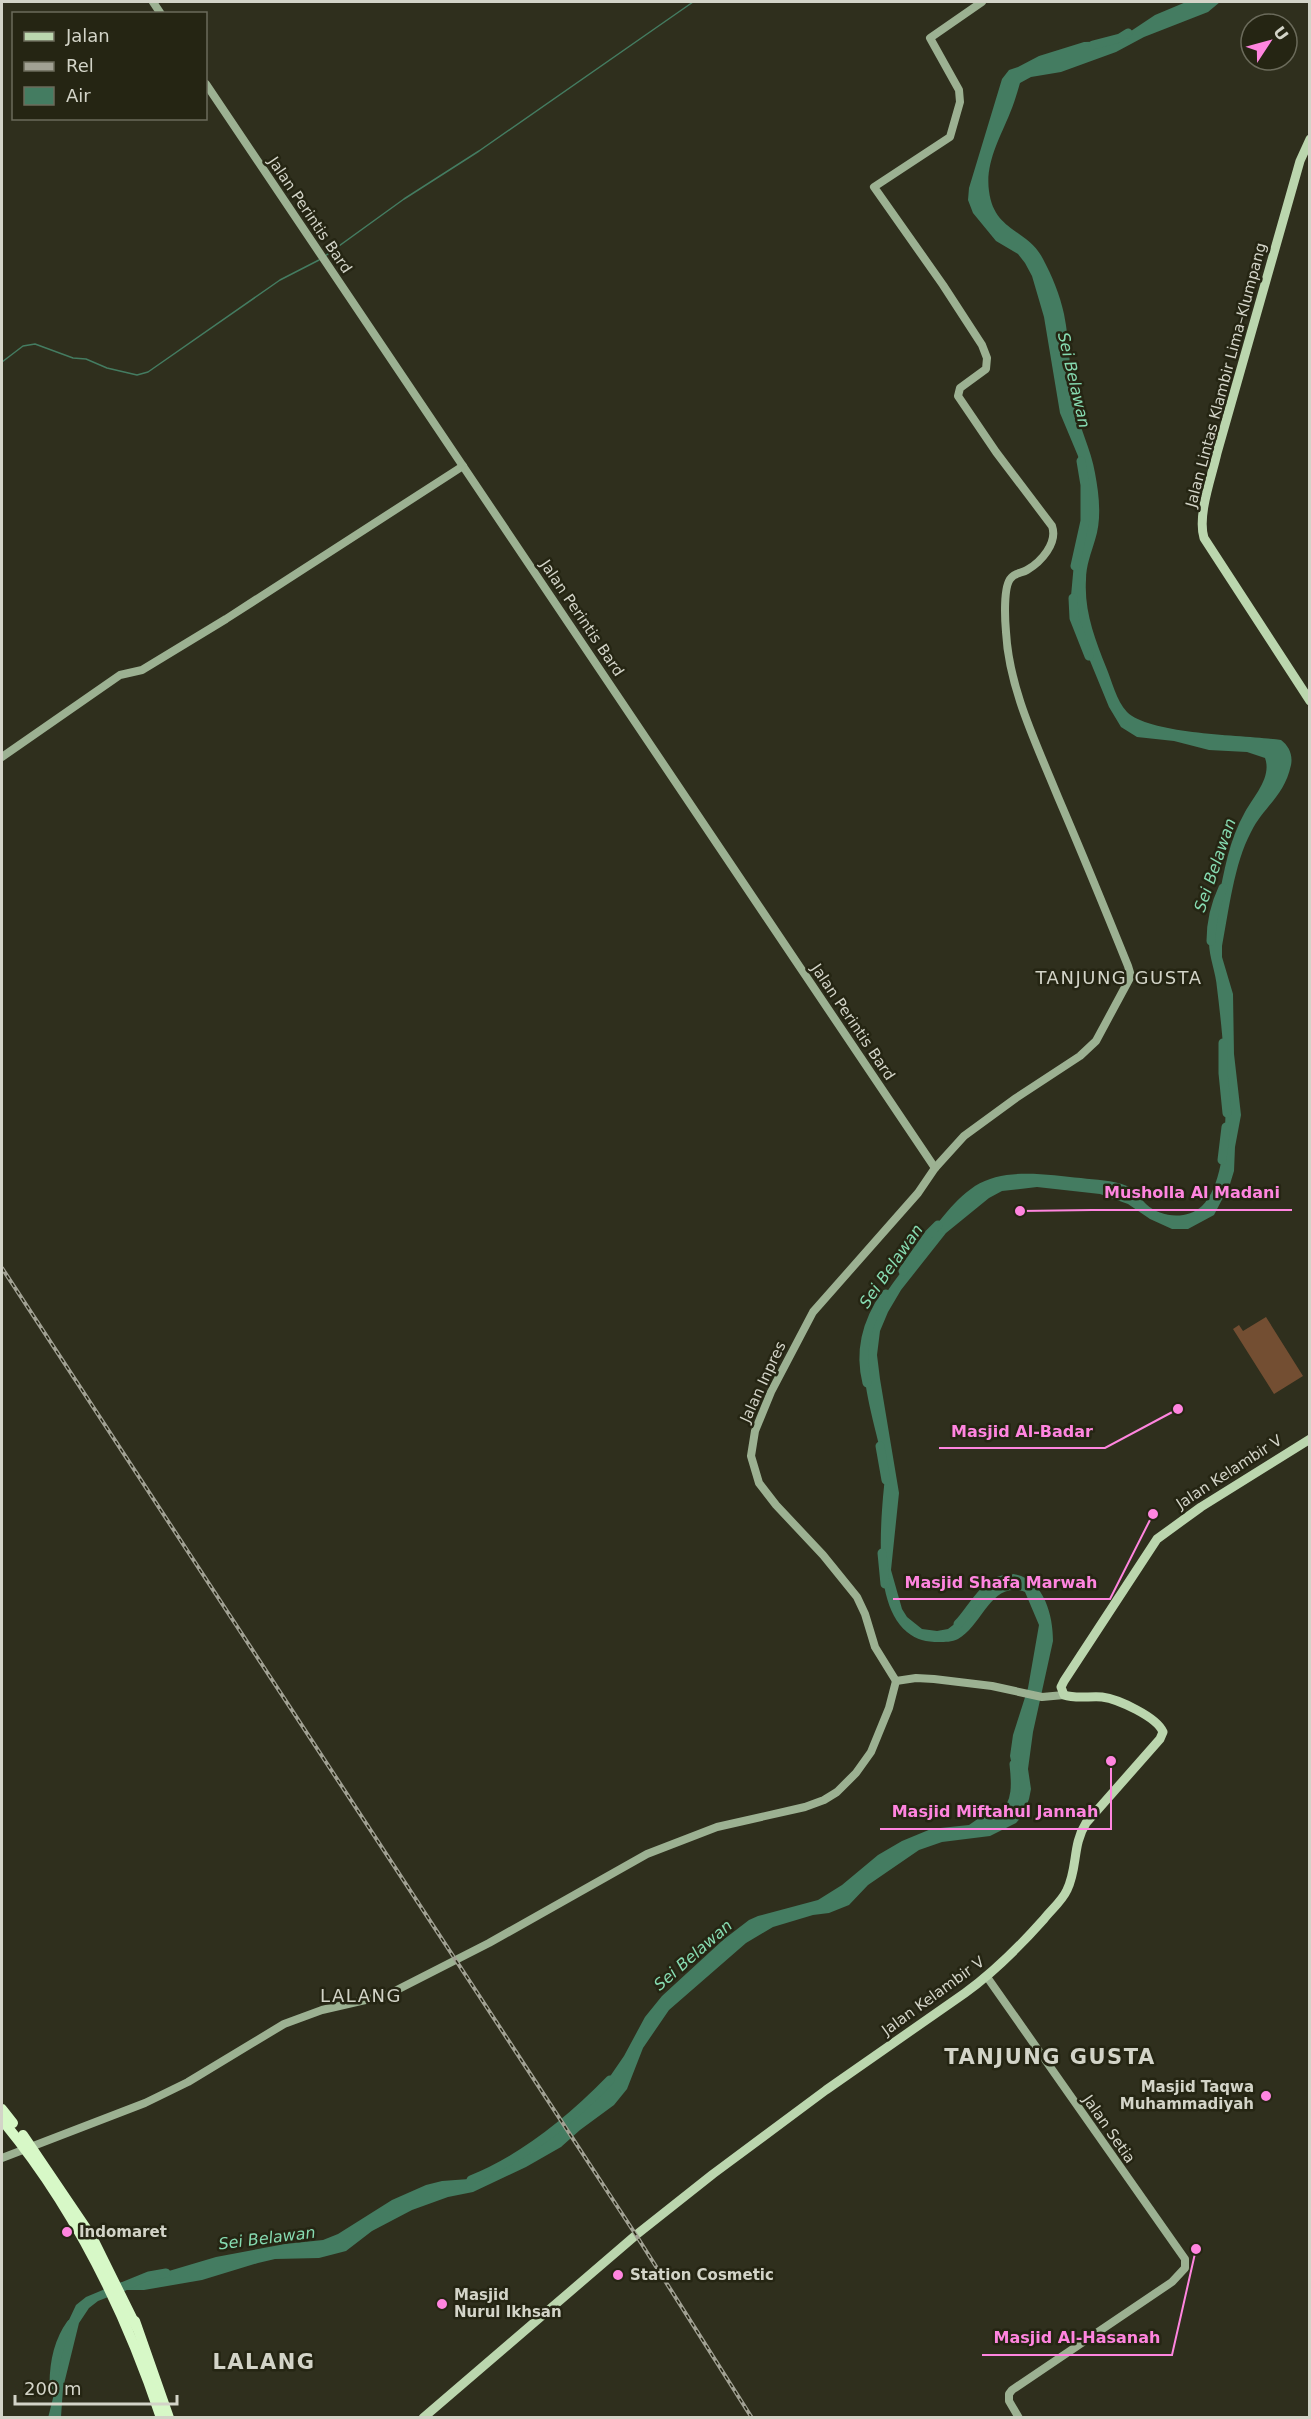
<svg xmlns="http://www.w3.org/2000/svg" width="1311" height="2419" viewBox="0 0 1311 2419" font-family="'DejaVu Sans',sans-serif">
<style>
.green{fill:#734e32}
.water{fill:#447c61}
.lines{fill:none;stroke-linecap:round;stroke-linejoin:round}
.stream{stroke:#447c61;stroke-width:1.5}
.river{stroke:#447c61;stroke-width:9}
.secondary{stroke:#9cb192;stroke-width:8}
.primary{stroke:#bbd6ae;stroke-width:9}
.highway{stroke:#d7f8c7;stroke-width:10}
.rail-casing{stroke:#a1a193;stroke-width:4}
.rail{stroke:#252513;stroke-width:1.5;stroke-dasharray:4.5;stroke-linecap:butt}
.poi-dot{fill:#ff85df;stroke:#252513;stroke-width:2}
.labels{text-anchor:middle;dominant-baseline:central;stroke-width:5;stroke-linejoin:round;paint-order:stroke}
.street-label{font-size:15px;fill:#d3d4c8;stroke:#252513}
.poi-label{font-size:15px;font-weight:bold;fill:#d3d4c8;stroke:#252513;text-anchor:start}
.water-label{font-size:16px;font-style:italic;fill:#86dbb1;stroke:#252513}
.quarter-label{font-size:18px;letter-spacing:1.5px;fill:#d3d4c8;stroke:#252513}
.district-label{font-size:21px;font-weight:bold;letter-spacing:1.5px;fill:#d3d4c8;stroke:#252513}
.leader{fill:none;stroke:#ff85df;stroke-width:2}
.callout-dot{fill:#ff85df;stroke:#252513;stroke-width:2}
.callout-label{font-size:16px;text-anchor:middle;font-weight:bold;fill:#ff85df;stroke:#252513;stroke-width:5;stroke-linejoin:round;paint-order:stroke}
</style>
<rect width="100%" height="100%" fill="#2f2f1d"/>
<polygon class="green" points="1266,1317 1303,1376 1274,1394 1233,1329 1239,1325 1243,1331"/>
<path class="water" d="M1186 2H1220L1208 12 1144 37 1116 52 1061 72 1031 77 1020 83C1017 93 1014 104 1010 113 1000 138 985 163 989 191 994 232 1028 229 1043 259 1052 276 1060 295 1064 314 1070 343 1069 374 1075 404 1079 428 1091 449 1095 473 1099 494 1102 519 1095 540 1091 554 1086 565 1086 580 1084 611 1095 639 1106 667 1112 681 1116 700 1127 712 1150 735 1247 735 1281 740 1289 746 1293 755 1291 765 1284 797 1264 806 1251 832 1234 864 1229 910 1222 946V957L1233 994 1234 1054 1241 1115 1235 1147 1234 1171 1230 1184 1214 1215 1188 1229H1172L1150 1219 1128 1204 1100 1194 1037 1187 1002 1191 989 1198 946 1233 901 1290 888 1312 880 1331 877 1355 880 1379 899 1493 891 1570 902 1609 907 1617 922 1629 937 1631 948 1629 975 1608 992 1587 1013 1574C1044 1579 1053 1615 1053 1641L1033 1732 1028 1769 1031 1789 1029 1799 1023 1815 1016 1823 990 1836 942 1842 919 1850 868 1885 849 1905 829 1913 813 1915 773 1927 746 1943 669 2010 643 2048 627 2089 614 2105 580 2130 561 2147 526 2167 473 2192 448 2197 412 2210 372 2231 346 2251 319 2258 275 2259 258 2263 202 2280 144 2290H126L98 2301 89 2308 79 2323 63 2388 61 2417 48 2418 53 2398 54 2371 68 2322 76 2305 86 2297 122 2282 134 2284 152 2276 216 2257 285 2244 323 2240 338 2234 392 2200 426 2185 442 2181 469 2179 492 2171 551 2133 600 2091 624 2056 645 2017 662 1996 723 1940 749 1920 758 1916 818 1900 842 1885 878 1855 902 1841 931 1829 969 1825 982 1816 999 1815 1007 1810 1014 1802 1017 1789 1010 1756 1013 1735 1028 1688 1039 1625 1025 1592C992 1579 982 1626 958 1639 952 1642 945 1642 939 1642 926 1642 917 1640 907 1632 875 1606 880 1535 883 1497 884 1486 886 1474 883 1463 876 1426 855 1369 867 1331 878 1299 898 1277 917 1251 934 1229 951 1202 975 1186 1005 1167 1047 1175 1081 1178 1095 1180 1113 1180 1127 1186 1136 1189 1140 1198 1146 1204 1161 1218 1187 1220 1202 1206 1239 1170 1223 1037 1217 988 1216 973 1209 957 1209 942 1209 928 1215 915 1218 902 1224 872 1229 840 1245 812 1254 796 1272 777 1265 758L1247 752 1209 750 1174 741 1137 737 1121 727 1109 707 1086 651 1074 610 1071 596 1074 563 1083 533 1087 491 1078 456 1060 413 1044 317 1032 276 1025 263 1018 254 996 241 973 213 968 200 969 188 1002 79 1009 70 1018 67 1039 56 1084 42 1116 41 1155 15Z"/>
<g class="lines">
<g class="stream">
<polyline points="325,256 404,199 479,151 693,2"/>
<polyline points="2,362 23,346 35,344 73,358 86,359 107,368 137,375 148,372 280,280 319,260"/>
</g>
<g class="river">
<polyline points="1093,45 1120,38 1128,33"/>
<polyline points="1075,566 1085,521 1085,485 1081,461"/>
<polyline points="1073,598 1074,618 1089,656"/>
<path d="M1211 941C1211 921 1215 905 1223 888"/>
<polyline points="1223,1043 1223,1073 1227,1113"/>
<polyline points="1222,1160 1226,1127"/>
<polyline points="903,1271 929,1234 938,1225"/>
<path d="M867 1383C859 1351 867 1321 886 1294"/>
<polyline points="880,1446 886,1480"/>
<polyline points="882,1553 885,1584"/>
<path d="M958 1624C974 1608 987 1574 1015 1580"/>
<path d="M1003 1815C1018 1803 1016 1782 1014 1764"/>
<path d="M471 2180C523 2159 571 2120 610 2080"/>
<polyline points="122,2287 149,2276 166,2273"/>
<path d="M54 2385C54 2364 58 2342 71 2324"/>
</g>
<g class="secondary">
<polyline points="153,2 161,14"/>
<polyline points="206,84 935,1168"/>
<polyline points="2,757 120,675 142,670 226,619 463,466"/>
<path d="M896 1681 875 1647 865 1614 857 1597 823 1555 776 1505 759 1483 751 1456 755 1431 771 1392 813 1312 918 1193 935 1168 964 1136 1016 1098 1080 1056 1096 1041 1131 976 1128 966C1105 909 1082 853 1058 797 1037 745 1009 689 1006 632 1005 621 1003 586 1011 578 1015 573 1022 573 1027 570 1041 562 1058 543 1052 526L996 452 958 396 960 388 986 369 987 358 982 345 943 285 874 187 950 137 960 102 959 90 930 38 982 2"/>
<polyline points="896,1681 916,1678 934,1679 992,1686 1042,1697 1064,1695"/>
<polyline points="987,1977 1185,2259 1185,2268 1172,2282 1012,2390 1009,2394 1009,2401 1019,2418"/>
<polyline points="2,2158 145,2103 188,2082 284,2024 322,2010 387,1995 489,1943 647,1854 717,1827 805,1807 824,1800 837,1792 856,1773 871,1752 889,1708 896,1681"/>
</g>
<g class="primary">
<path d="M1310 139 1300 161 1217 453C1212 476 1197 515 1204 538L1310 701"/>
<path d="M423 2418 636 2235 713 2174 826 2090 965 1993C994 1972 1020 1946 1044 1919 1051 1910 1062 1901 1067 1890 1078 1868 1072 1845 1086 1823L1160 1739 1163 1732C1157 1717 1118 1699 1102 1697 1090 1696 1075 1699 1064 1695L1061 1687 1064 1681 1157 1539 1201 1507 1310 1439"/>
</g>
<g class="highway">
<polyline points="2,2109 13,2123"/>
<path d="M2 2120C74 2207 125 2310 161 2418"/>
<polyline points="23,2135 92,2237 137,2328"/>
<polyline points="135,2321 169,2418"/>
</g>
<g class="rail-casing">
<polyline id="rail" points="2,1268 636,2235 752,2418"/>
</g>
<use href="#rail" class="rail"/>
</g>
<g class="poi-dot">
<circle cx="1266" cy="2096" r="6"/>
<circle cx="67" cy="2232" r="6"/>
<circle cx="618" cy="2275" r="6"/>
<circle cx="442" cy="2304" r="6"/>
</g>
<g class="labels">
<g class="street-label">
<text transform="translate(310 215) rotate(56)">Jalan Perintis Bard</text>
<text transform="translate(1226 375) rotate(-75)">Jalan Lintas Klambir Lima–Klumpang</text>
<text transform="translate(582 618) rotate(56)">Jalan Perintis Bard</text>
<text transform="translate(853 1022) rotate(56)">Jalan Perintis Bard</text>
<text transform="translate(763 1382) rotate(-65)">Jalan Inpres</text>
<text transform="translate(1229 1472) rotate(-33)">Jalan Kelambir V</text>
<text transform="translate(933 1996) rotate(-36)">Jalan Kelambir V</text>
<text transform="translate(1109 2129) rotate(55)">Jalan Setia</text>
</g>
<g class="poi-label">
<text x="1254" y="2087" text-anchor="end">Masjid Taqwa<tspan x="1254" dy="17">Muhammadiyah</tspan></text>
<text x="79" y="2232">Indomaret</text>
<text x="630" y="2275">Station Cosmetic</text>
<text x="454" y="2295">Masjid<tspan x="454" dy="17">Nurul Ikhsan</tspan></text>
</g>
<g class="water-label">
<text transform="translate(1074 380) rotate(77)">Sei Belawan</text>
<text transform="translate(1215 865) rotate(-71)">Sei Belawan</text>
<text transform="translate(891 1266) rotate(-55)">Sei Belawan</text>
<text transform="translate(693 1955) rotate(-41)">Sei Belawan</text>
<text transform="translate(267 2238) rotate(-7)">Sei Belawan</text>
</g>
<g class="quarter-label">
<text x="1119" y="977">TANJUNG GUSTA</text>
<text x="361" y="1995">LALANG</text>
</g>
<g class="district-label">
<text x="1050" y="2057">TANJUNG GUSTA</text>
<text x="264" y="2362">LALANG</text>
</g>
</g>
<path class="leader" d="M1020 1211L1092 1210H1292M1178 1409L1105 1448H939M1153 1514L1110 1599H893M1111 1761L1111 1829H880M1196 2249L1172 2355H982"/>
<g class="callout-dot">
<circle cx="1020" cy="1211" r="6"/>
<circle cx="1178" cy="1409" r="6"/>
<circle cx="1153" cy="1514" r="6"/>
<circle cx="1111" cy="1761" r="6"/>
<circle cx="1196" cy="2249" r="6"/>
</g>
<g class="callout-label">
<text x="1192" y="1198">Musholla Al Madani</text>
<text x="1022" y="1437">Masjid Al-Badar</text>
<text x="1001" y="1588">Masjid Shafa Marwah</text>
<text x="995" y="1817">Masjid Miftahul Jannah</text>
<text x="1077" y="2343">Masjid Al-Hasanah</text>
</g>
<rect width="1311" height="2419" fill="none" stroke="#d3d4c8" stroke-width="6"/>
<rect x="12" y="12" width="195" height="108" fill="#252513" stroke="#6b6b5b" stroke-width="1.5"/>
<rect x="24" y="32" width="30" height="9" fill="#bbd6ae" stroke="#6b6b5b" stroke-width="1.5"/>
<text x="66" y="42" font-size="18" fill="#d3d4c8">Jalan</text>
<rect x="24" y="62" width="30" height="9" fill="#a1a193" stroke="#6b6b5b" stroke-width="1.5"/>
<text x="66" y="72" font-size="18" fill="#d3d4c8">Rel</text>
<rect x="24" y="87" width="30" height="18" fill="#447c61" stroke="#6b6b5b" stroke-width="1.5"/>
<text x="66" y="102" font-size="18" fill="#d3d4c8">Air</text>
<g transform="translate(1269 42) rotate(54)"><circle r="28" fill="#252513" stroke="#6b6b5b" stroke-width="1.5"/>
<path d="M0-4.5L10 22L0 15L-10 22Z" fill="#ff85df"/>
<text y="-9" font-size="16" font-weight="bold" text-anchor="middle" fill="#d3d4c8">U</text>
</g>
<path d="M15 2395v9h162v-9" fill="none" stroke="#d3d4c8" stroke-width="3"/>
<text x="24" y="2395" font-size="18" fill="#d3d4c8" stroke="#252513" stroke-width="4.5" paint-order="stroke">200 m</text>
</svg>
